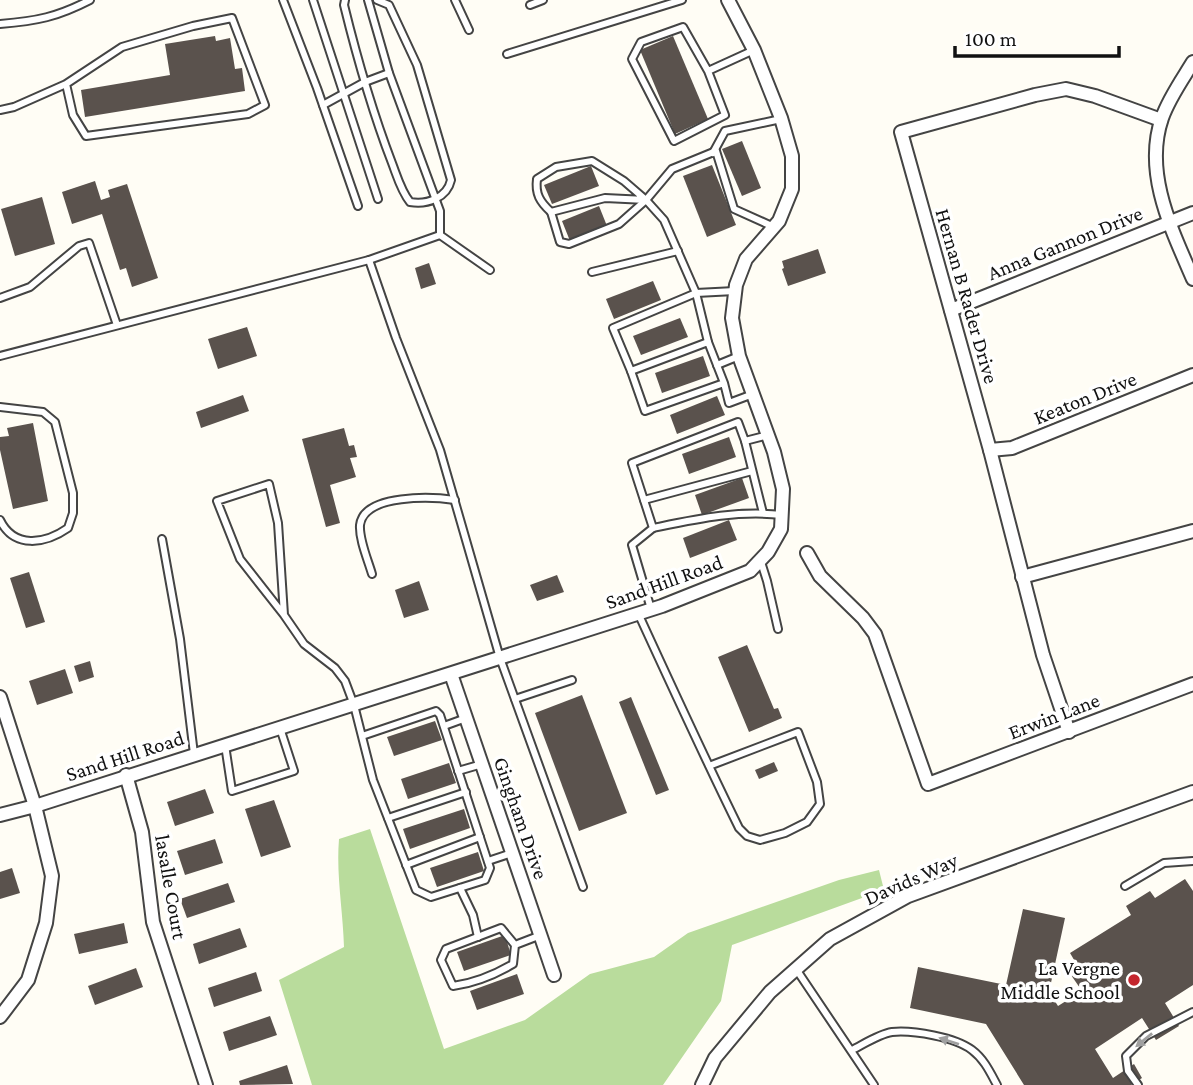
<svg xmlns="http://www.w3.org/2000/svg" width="1193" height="1085" viewBox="0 0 1193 1085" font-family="'Crimson Pro',serif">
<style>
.forest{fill:#b9dc9c}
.building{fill:#5a524d}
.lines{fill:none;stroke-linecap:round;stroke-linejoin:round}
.service-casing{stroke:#444;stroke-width:10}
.minor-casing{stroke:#444;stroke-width:16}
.service{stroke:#fff;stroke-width:6}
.minor{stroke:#fff;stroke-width:12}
.oneway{fill:#a0a0a0}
.poi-dot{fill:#c4262e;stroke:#fff;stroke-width:2.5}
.labels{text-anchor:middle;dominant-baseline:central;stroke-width:7;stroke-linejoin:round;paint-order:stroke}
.street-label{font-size:21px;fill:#111;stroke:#fff}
.poi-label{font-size:21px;fill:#111;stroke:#fff;text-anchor:end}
</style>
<rect width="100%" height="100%" fill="#fffdf5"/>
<path class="forest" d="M370 829 444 1049 525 1020 590 974 654 957 688 933 839 880 879 870 884 890 732 945 721 1001 663 1085H312L279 980 344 947C343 911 336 875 339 839Z"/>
<g class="building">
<polygon points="215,36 216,41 230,38 235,69 242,68 245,91 85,117 81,90 170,75 165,44"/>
<polygon points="673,36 708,119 675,134 640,50"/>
<polygon points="742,141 761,188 742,196 722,149"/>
<polygon points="712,165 736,225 707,237 683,176"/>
<polygon points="591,166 599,186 552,204 544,185"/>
<polygon points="95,181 101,200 110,197 108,190 127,184 158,278 132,287 126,268 120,270 102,214 72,224 62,192"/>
<polygon points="42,197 55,244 15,256 1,209"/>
<polygon points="599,206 607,226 570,241 562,221"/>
<polygon points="818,249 826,273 788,286 782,269 784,268 782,261"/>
<polygon points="429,263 436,284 421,289 415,268"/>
<polygon points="653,281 661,300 614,319 606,299"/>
<polygon points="680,318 688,337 641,355 633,336"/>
<polygon points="247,327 257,356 218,369 208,339"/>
<polygon points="703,356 710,376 662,393 655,373"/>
<polygon points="243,395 249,411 201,428 196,412"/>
<polygon points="717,396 725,415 677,434 670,415"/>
<polygon points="33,423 48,501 13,509 0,450 0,437 9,436 7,428"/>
<polygon points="344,428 349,446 354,445 357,457 350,458 356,477 330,485 340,523 326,527 302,439"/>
<polygon points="729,437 736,457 689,474 682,454"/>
<polygon points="742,478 749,498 702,515 695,495"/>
<polygon points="729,520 737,540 690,558 683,538"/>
<polygon points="29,572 45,622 26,628 10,578"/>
<polygon points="557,575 564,592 537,601 530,585"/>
<polygon points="419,581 429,610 404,618 395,590"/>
<polygon points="747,645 774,709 778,708 782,718 749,732 718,657"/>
<polygon points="90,661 94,677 79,682 74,666"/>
<polygon points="65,669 73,693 37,705 29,681"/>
<polygon points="582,695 627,813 579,831 535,713"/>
<polygon points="631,697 669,790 656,795 619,702"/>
<polygon points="435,721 442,740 394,756 387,737"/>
<polygon points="774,762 778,771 759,779 755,770"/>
<polygon points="449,763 456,783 408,799 401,779"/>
<polygon points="205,789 214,813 175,826 167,802"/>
<polygon points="274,800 291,847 261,857 245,809"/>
<polygon points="464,809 470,828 410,849 403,829"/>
<polygon points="215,839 223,863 185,875 177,851"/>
<polygon points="478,852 484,871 437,887 430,868"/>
<polygon points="12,868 20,893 0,899 0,872"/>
<polygon points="1185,879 1193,891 1193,985 1165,1003 1179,1026 1156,1040 1142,1018 1095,1049 1113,1078 1134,1064 1142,1078 1131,1085 1024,1085 986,1024 910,1008 918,967 1006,985 1023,909 1065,918 1049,992 1058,1006 1082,991 1071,975 1080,970 1070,953 1131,915 1126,906 1150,891 1155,898"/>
<polygon points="228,883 235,902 187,918 180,899"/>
<polygon points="124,923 128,943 79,954 74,934"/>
<polygon points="240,928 247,947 199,964 193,944"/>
<polygon points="505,935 511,955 464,971 457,952"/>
<polygon points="136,968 143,987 95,1005 88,986"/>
<polygon points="256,972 262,991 214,1007 208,988"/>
<polygon points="517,974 524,994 477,1010 470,991"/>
<polygon points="270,1016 277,1035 229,1051 223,1032"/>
<polygon points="287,1065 293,1084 240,1085 239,1081"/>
</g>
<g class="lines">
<g class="service-casing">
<g id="service">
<polyline points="283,0 317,88 358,206"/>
<polyline points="313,0 378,199"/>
<path d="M345 0 344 5C357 58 372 111 392 163 397 176 401 191 410 202 427 205 447 198 451 180L417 65 389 5 377 0"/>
<polyline points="368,0 389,73 440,211 440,235"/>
<polyline points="455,0 469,30"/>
<polyline points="530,5 543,0"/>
<path d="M0 24C37 21 57 17 90 0"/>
<polyline points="507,54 682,0"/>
<polyline points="708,71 683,27 641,42 632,59 674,141 725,115 708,71 754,50"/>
<polyline points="323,105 365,82 389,73"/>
<polyline points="0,110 14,107 66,84 122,47 193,26 232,18 265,105 248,114 86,136 73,115 66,84"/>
<polyline points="713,153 725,131 781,119"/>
<path d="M592 161 624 181 646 200 605 198 551 212C540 202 535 194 537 179L556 167Z"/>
<polyline points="551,212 560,242 569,244 619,224 646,200"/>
<polyline points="369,260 440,235 490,270"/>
<polyline points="592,272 678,251"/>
<polyline points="0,298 30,287 79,246 89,243 117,325"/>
<polyline points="708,342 696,293 664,220 646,200 672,169 716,151 734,209 774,227"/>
<polyline points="0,356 369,260 396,338 440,450 500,658 583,887"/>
<polyline points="717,365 739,356"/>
<polyline points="631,371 613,328 696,293 735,291"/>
<polyline points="724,383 708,342 631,371 645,411 724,383 729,403 753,394"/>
<path d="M0 407 43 412 55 422 73 493V513L68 528C45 544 14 549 0 520"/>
<polyline points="745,441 763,513"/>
<polyline points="644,500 752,471"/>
<path d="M653 528C697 519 737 510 782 515"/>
<polyline points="162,539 180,639 194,754"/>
<polyline points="761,562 767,581 778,629"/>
<path d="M372 574C368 560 359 540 360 525 364 493 434 497 455 500"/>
<polyline points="651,609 632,545 653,528 632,463 738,422 745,441 768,435"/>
<path d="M638 613C671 685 704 757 739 828L747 836 760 840 785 833 807 822 820 804 817 782 798 732 709 766"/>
<polyline points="284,615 240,559 217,501 269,484 278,523 284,615 304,644 335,668 345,681 354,705 373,780 416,890 431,897 485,880 490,868 440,715 436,711 362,736"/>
<polyline points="515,699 572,680"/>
<polyline points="444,726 466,718"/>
<polyline points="225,745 232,791 294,771 280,728"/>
<polyline points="458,771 482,764"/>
<polyline points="388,818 466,792"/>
<polyline points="488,861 512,853"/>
<polyline points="406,865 480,837"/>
<polyline points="1125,886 1164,863 1193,861"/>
<polyline points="460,888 473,915 478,937"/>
<path d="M515 945 501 928 446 949 441 960 453 986C475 983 494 975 513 964L515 945 541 935"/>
<polyline points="796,969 874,1085"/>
<path d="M852 1050C864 1044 879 1034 892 1032 913 1030 955 1037 972 1050 984 1059 990 1072 997 1085"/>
<polyline points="1138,1085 1128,1071 1126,1056 1146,1036 1193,1012"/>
</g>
</g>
<g class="minor-casing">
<g id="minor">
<path d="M1193 62C1182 80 1169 98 1162 118 1143 173 1172 230 1193 279"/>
<polyline points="951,310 1193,213"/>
<polyline points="990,450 1012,448 1193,375"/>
<polyline points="807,553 820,576 863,618 875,634 928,784 1193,684"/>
<polyline points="1022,577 1193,531"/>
<polyline points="451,674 554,975"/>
<polyline points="0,697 35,806 52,876 46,923 28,980 0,1017"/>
<polyline points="1069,732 1043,655 990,450 901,132 1035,95 1066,89 1095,96 1161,120"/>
<polyline points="126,775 142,832 153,922 206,1085"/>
<polyline points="0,815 35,806 662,606 750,571 768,552 781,529 783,489 774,452 739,356 732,318 736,285 746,259 779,221 792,189 792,156 781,118 754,50 728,0"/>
<polyline points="702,1085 715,1058 770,992 830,939 908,896 1193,792"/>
</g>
</g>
<use href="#service" class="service"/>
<use href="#minor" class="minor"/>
</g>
<defs><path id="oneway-solid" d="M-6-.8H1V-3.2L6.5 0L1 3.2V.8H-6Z" transform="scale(1.75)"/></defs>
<g class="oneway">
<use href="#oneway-solid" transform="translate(1144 1040) rotate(141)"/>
<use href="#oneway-solid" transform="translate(949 1041) rotate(-162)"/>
</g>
<circle class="poi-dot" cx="1134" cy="980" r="7"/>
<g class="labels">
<g class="street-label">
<text transform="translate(1065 243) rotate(-22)">Anna Gannon Drive</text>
<text transform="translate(967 296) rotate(74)">Hernan B Rader Drive</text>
<text transform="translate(1085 398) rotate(-22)">Keaton Drive</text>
<text transform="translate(664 582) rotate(-20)">Sand Hill Road</text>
<text transform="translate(1054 716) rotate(-21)">Erwin Lane</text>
<text transform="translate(125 756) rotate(-18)">Sand Hill Road</text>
<text transform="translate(521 818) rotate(71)">Gingham Drive</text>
<text transform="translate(911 879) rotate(-24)">Davids Way</text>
<text transform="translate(171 887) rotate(80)">lasalle Court</text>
</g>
<g class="poi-label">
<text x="1120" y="968">La Vergne<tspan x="1120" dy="24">Middle School</tspan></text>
</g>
</g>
<path d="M955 46v10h164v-10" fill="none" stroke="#111111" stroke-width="3.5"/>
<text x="965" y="46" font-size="21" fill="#111111" stroke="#ffffff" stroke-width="5" paint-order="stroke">100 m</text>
</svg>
